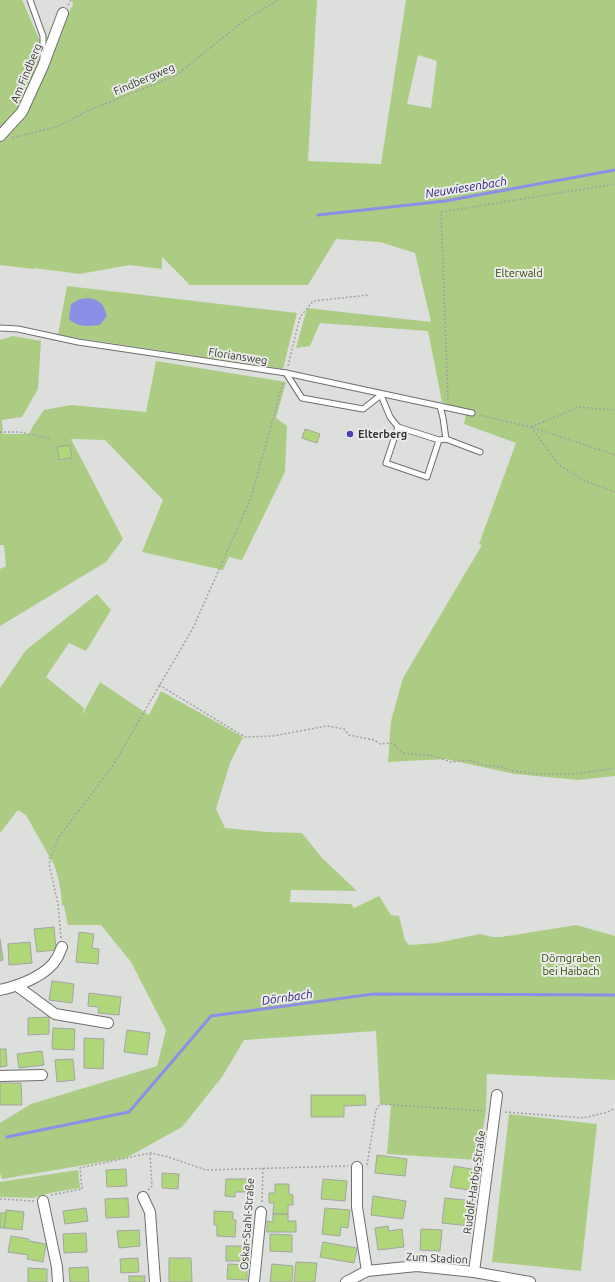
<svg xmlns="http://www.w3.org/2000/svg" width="615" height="1282" viewBox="0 0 615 1282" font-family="Ubuntu,sans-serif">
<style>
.green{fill:#accc84;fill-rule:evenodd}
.water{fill:#8d8fe7}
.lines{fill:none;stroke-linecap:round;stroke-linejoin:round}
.stream{stroke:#8d8fe7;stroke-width:3}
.building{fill:#afd77a;stroke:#a4a5a2}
.lane-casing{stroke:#6e6f6d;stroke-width:7}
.street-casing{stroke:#6e6f6d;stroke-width:12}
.path{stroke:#a2a3a1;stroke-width:1.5;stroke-dasharray:2 2;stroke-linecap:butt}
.lane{stroke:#fff;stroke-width:5}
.street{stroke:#fff;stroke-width:10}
.poi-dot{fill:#4b3eb5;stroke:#eaece9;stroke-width:1.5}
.labels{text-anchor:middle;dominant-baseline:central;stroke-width:4;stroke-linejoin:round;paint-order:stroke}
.street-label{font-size:11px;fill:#353534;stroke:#eaece9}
.park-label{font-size:11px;fill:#314802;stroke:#eaece9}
.poi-label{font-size:11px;font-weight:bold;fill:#353534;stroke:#eaece9;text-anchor:start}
.water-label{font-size:12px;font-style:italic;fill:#2e1c82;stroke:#eaece9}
</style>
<rect width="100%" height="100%" fill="#dddfdc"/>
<g class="green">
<polygon points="0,0 22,0 40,41 40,57 31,88 22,107 0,130"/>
<path d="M72 0H317L308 161 381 164 406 0H615V776L578 780 515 774 446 759 388 762 391 721 403 678 482 545 479 544 516 443 464 424 466 414 450 405 442 402 428 331 320 323 310 346 296 348 307 308 431 322 415 253 380 242 336 239 308 285H190L162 257V269L130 265 80 274 34 268V269L0 265V139L10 134 25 114 73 4ZM418 55 437 61 431 108 407 104Z"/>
<polygon points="67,286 297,313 283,369 58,335"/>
<polygon points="13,336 41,341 38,389 22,417 2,420 3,434 29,434 33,426 44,410 71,405 146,412 156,361 286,382 276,418 287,426 285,472 242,560 229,557 223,570 142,552 163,500 105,440 71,439 123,539 106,562 0,626 0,569 6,566 4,545 0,545 0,340"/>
<path d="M97 594 111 610 86 651 69 643 46 677 84 708 82 715 100 682 149 715 161 691 243 737 230 763 216 809 225 828 266 832 302 833 322 858 357 891 291 890 290 902 351 904 354 908 379 896 391 915 399 916 405 940 409 945 436 943 480 934 493 937H501L576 925 615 936V1080L487 1074 486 1111 478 1160 387 1154 391 1105 380 1104 376 1031 244 1040 222 1077 182 1127 126 1158 2 1179 0 1173V1123L31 1104 157 1066 166 1030 131 962 101 925H68L64 906 62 905C61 889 58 872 51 858L48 859 49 856 26 815 18 810 0 833V688L26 650Z"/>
<polygon points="509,1114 597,1124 581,1271 492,1262"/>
<polygon points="78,1170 80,1188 50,1193 33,1198 0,1197 0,1182"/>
</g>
<path class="water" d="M90 298C102 302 103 304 107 316L100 325C88 326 78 328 69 319L71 304 80 299Z"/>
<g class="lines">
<g class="stream">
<polyline points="318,215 445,201 615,170"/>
<polyline points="7,1137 129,1112 211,1016 373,994 615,995"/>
</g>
</g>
<g class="building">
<polygon points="305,429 320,434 317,443 302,438"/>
<polygon points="70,445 72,458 59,460 57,447"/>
<polygon points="54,927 56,950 37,952 34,929"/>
<polygon points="79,932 94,934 92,948 99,949 98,964 76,962"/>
<polygon points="0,939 3,960 0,961"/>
<polygon points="30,942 32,963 9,965 8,944"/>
<polygon points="52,981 74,984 72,1003 49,1000"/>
<polygon points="89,993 121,997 119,1015 98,1013 99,1007 88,1006"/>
<polygon points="49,1017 49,1034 28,1035 28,1018"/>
<polygon points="53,1028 75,1029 74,1050 52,1049"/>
<polygon points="127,1030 150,1033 147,1055 124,1052"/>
<polygon points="84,1038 104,1039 103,1069 84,1068"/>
<polygon points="0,1049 6,1049 7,1066 0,1067"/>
<polygon points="42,1051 44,1065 19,1068 17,1054"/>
<polygon points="73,1059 75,1080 57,1082 55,1060"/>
<polygon points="0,1083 21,1083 22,1105 0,1105"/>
<polygon points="311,1095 365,1095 366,1105 344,1106 344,1117 311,1117"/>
<polygon points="377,1155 407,1159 405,1176 375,1173"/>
<polygon points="454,1166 477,1170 473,1191 450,1187"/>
<polygon points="126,1169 127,1186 107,1187 106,1170"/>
<polygon points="162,1173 179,1174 178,1189 162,1188"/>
<polygon points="226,1179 247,1179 247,1192 235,1192 235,1197 225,1196"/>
<polygon points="323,1179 347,1181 345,1201 321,1199"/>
<polygon points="275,1184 289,1184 289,1194 293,1195 293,1205 288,1205 288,1214 273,1214 274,1203 269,1203 269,1193 275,1193"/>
<polygon points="373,1196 406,1201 403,1219 371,1215"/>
<polygon points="128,1198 129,1217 106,1218 105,1199"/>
<polygon points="445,1198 474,1201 471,1226 442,1223"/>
<polygon points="86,1208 88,1221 65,1224 63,1211"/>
<polygon points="325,1208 350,1210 348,1228 341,1227 340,1236 322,1234"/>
<polygon points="6,1210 24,1212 22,1230 4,1228"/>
<polygon points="214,1211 233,1212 233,1220 236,1220 235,1237 217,1236 217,1225 214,1225"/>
<polygon points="0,1213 6,1213 4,1228 0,1228"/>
<polygon points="273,1214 288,1214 288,1221 296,1221 296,1232 267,1232 267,1221 273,1222"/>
<polygon points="388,1226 389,1231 402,1229 404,1247 378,1250 375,1228"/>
<polygon points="421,1229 442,1230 440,1251 420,1250"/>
<polygon points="139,1230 140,1246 119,1248 117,1231"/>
<polygon points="86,1233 87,1252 64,1253 63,1234"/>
<polygon points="270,1234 292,1235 292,1252 270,1251"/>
<polygon points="11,1236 29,1239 29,1241 46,1244 43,1262 27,1259 28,1255 8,1252"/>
<polygon points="323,1242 357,1248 354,1263 320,1257"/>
<rect x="226" y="1246" width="22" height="15"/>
<polygon points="138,1258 139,1272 121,1273 120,1259"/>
<polygon points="169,1258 191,1258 192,1282 169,1282"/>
<polygon points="296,1262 317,1263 315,1282 294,1282"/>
<polygon points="228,1264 247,1265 247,1280 227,1279"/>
<polygon points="272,1264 293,1266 292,1282 270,1282"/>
<polygon points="88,1267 89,1282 70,1282 69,1268"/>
<polygon points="28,1268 47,1269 47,1282 28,1282"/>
<rect x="129" y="1276" width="16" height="6"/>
</g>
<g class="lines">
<g class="lane-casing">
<g id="lane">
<polyline points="30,0 43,36 43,57"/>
<polyline points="0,328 18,329 78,342 286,373 472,413"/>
<polyline points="286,373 302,398 363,409 381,395 390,417 398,427"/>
<polyline points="440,406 443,418 446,439"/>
<polyline points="439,440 427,477 386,463 398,427 439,440 446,439 480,452"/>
</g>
</g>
<g class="street-casing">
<g id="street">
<polyline points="0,136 22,112 43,66 63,13"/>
<polyline points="17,986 55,1014 108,1023"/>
<path d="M0 990C18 986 47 976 57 958 59 955 60 951 62 947"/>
<polyline points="0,1076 42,1075"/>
<polyline points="357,1167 357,1207 367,1271"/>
<polyline points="143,1197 150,1212 155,1282"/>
<polyline points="43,1201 57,1267 58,1282"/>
<polyline points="474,1272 497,1095"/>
<polyline points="254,1282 261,1212"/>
<polyline points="346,1282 367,1271 417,1266 474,1272 530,1282"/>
</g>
</g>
<g class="path">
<polyline points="68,5 71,0"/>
<polyline points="12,138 59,126 87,111 175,76 245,20 278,0"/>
<polyline points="288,366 300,317 313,301 369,295"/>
<polyline points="448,400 441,212 615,184"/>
<polyline points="479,415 531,427 615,455"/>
<polyline points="531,427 558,464 585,481 615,492"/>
<polyline points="531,427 579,407 615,410"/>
<polyline points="0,432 19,432 51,439"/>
<polyline points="159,685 245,737 273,736 327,726 344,729 349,735 374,740 380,744 392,743 403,753 434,756 451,762 469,760 484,765 501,767 513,771 538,774 575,774 615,768"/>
<polyline points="61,938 58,904 49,864 58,838 112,767 193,628 251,498 283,383"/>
<polyline points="505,1112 583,1118 608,1112 615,1108"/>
<polyline points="367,1165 376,1110 380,1104 485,1111"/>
<polyline points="148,1190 152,1186 150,1153"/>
<polyline points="51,1195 82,1189 80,1168 150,1153 165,1156 206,1170 348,1166"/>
<polyline points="0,1199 34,1201"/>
<polyline points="262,1202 263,1168"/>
</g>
<use href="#lane" class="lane"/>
<use href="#street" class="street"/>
</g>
<circle class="poi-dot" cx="350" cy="434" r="4"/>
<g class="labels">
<g class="street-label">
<text transform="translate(26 73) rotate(-67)">Am Findberg</text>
<text transform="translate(144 79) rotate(-23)">Findbergweg</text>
<text transform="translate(238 356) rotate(9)">Floriansweg</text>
<text transform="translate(474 1182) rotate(-82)">Rudolf-Harbig-Straße</text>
<text transform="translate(247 1224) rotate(-86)">Oskar-Stahl-Straße</text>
<text transform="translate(437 1258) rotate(3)">Zum Stadion</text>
</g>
<g class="park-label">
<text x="519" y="273">Elterwald</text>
<text x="571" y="958">Dörngraben<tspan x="571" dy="13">bei Haibach</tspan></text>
</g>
<g class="poi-label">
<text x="358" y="434">Elterberg</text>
</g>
<g class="water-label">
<text transform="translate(466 187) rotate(-9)">Neuwiesenbach</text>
<text transform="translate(287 997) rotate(-8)">Dörnbach</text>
</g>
</g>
</svg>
